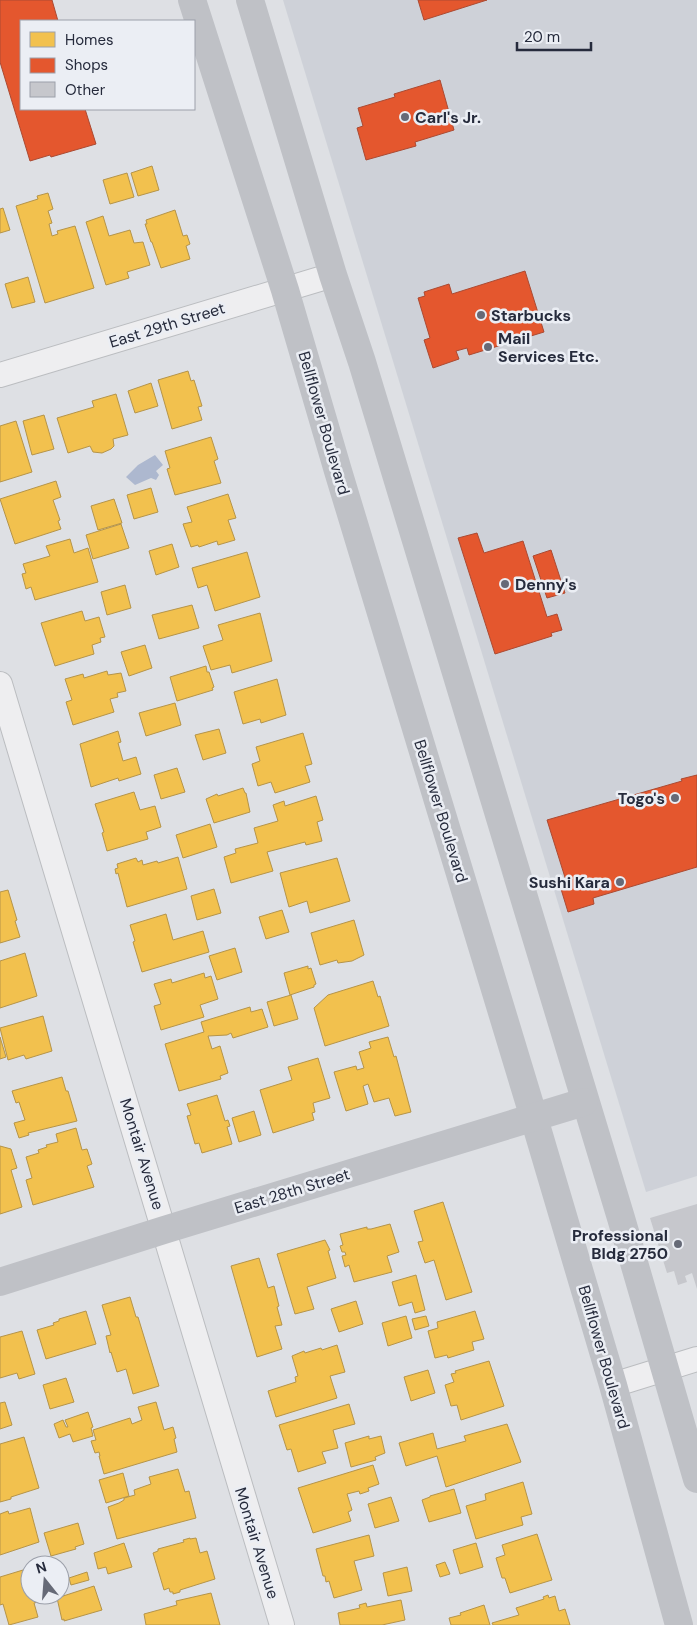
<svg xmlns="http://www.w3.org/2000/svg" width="697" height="1625" viewBox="0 0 697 1625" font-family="'DM Sans',sans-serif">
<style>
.built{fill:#ced1d8}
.water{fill:#adb8cf}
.homes{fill:#f2c14e;stroke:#b59449}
.shops{fill:#e4572e;stroke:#ab4a32}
.building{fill:#c6c7cc}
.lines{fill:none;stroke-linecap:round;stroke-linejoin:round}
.street-casing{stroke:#bbbdc0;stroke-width:26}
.street{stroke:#eeeef0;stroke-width:24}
.secondary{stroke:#bfc1c6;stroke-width:28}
.poi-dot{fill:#666a77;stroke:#ebeef4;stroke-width:2}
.labels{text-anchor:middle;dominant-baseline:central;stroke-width:5;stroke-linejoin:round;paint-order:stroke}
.poi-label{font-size:16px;font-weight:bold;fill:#262b3c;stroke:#ebeef4;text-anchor:start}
.street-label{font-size:16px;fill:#262b3c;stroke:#ebeef4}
</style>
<rect width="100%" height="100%" fill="#dee0e4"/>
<polygon class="built" points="283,0 697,0 697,1176 646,1192"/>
<polygon class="water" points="155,455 163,465 156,471 159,475 156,480 151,478 135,485 126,477 138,465"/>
<g class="homes">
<polygon points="152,166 159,190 138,196 131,173"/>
<polygon points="127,173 134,197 110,204 103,180"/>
<polygon points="48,193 53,209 48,211 52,223 49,224 52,236 58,234 57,231 75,226 94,288 45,303 16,206 38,199 37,196"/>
<polygon points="3,208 10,230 0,233 0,209"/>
<polygon points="175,210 183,236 187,235 190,244 186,246 190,259 161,268 152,242 151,242 145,224 147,224 146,220"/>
<polygon points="103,216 109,236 130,230 134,243 143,242 150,265 127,272 129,278 106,285 86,222"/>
<polygon points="28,277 35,302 12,308 5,284"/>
<polygon points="188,371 191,381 194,380 202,406 198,407 202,420 172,429 158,380"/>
<polygon points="151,383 158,406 135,413 128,391"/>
<polygon points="116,394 128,435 113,439 114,446 111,449 102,453 93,452 90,446 68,453 57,418 94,407 92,401"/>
<polygon points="44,415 54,449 32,455 23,421"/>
<polygon points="16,421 32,472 0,482 0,426"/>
<polygon points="211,437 218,459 214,461 221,483 175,495 167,469 170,468 165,451"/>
<polygon points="56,481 61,497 53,500 60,520 58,521 61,529 15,544 0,499"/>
<polygon points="151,488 158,512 134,519 127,495"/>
<polygon points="228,494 236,518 228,520 235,540 218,545 217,541 199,547 198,545 191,547 183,524 192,522 187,507"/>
<polygon points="114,499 122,523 98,530 91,506"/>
<polygon points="121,524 129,548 93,559 86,535"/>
<polygon points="70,539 74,553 88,548 98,582 35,600 31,587 26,589 22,574 26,573 23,564 50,556 46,546"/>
<polygon points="172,544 179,567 156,575 149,551"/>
<polygon points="247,552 260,597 215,611 207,585 198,588 192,568"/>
<polygon points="125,585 131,608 107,615 101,592"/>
<polygon points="192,605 199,628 159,639 152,615"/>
<polygon points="82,611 85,621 99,617 105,637 100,638 101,642 92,645 94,654 55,666 41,623"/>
<polygon points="260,613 272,661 232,673 230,665 211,670 203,646 223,640 218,625"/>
<polygon points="145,645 152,668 129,676 121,652"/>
<polygon points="206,666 207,672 209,672 214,687 212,688 213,690 177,701 170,677"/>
<polygon points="107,671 108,675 121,673 126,691 117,693 118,697 110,699 114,712 73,725 66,702 72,700 65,679 83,674 84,678"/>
<polygon points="277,679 286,715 261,723 260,719 243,724 234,692"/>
<polygon points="175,703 181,725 146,736 139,713"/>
<polygon points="219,729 226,753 203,760 195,735"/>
<polygon points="118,731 121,742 118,743 123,761 136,757 141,774 119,781 118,778 91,787 80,744"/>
<polygon points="303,733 312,764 305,766 310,782 275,793 271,782 258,786 252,764 260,761 256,747"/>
<polygon points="177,768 185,792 161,799 154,775"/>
<polygon points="243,788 245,793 246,793 250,812 214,823 206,799 217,794 218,796"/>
<polygon points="134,792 140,810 155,806 161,827 146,832 148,839 107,851 102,833 104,832 95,804"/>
<polygon points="316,796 323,820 317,822 322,841 306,845 305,842 267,852 273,871 231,883 224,857 236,853 235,849 258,843 254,828 278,821 273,805 284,801 285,806"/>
<polygon points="210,824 217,847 183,858 176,835"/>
<polygon points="178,857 187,889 127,907 118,873 116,874 115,869 118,868 117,864 136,858 138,862 142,860 143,865 157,861 158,863"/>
<polygon points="337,858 350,901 310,913 307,901 289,907 280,873"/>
<polygon points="214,889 221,913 197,920 191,896"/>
<polygon points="8,890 17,920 15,921 20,937 0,943 0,892"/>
<polygon points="282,910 289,932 266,939 259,917"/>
<polygon points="166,914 173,940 203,931 209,952 142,972 133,942 135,941 130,925"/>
<polygon points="354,920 364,955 352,961 338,963 337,960 320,965 311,933"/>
<polygon points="235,948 242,972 217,980 209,956"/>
<polygon points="25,953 37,996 0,1008 0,961"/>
<polygon points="308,966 308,969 311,968 316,984 314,985 314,987 290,995 284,973"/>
<polygon points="204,973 205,978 211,976 218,999 200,1005 204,1017 161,1030 154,1006 161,1004 154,984 171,979 172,983"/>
<polygon points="373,981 378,997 380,996 389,1026 325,1046 314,1008 328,995"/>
<polygon points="291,995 298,1019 274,1026 267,1002"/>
<polygon points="250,1007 251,1012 262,1009 268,1027 233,1038 231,1033 227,1035 208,1036 212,1049 220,1046 228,1073 220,1076 221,1079 179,1091 165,1044 204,1032 201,1022"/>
<polygon points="43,1016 52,1051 26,1059 24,1055 8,1060 0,1028"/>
<polygon points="0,1037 6,1057 0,1059"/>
<polygon points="388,1037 394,1057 396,1056 411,1112 395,1116 389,1098 374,1102 368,1084 363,1086 368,1104 346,1111 334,1072 356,1066 357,1070 364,1068 359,1052 371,1048 369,1042"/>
<polygon points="318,1058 330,1098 313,1103 315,1112 312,1113 314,1120 273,1133 260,1090 292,1080 288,1067"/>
<polygon points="62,1077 66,1091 68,1091 77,1121 28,1133 29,1135 19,1138 14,1123 25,1120 19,1102 16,1103 12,1091"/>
<polygon points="217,1095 225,1121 228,1120 230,1126 227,1127 232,1144 202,1153 199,1143 195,1144 187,1116 191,1115 187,1104"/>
<polygon points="254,1111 261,1135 239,1142 232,1118"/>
<polygon points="76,1128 82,1150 87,1149 92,1164 87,1166 94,1187 33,1205 26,1180 32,1178 26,1157 39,1153 38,1150 47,1147 46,1145 58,1142 56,1134"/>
<polygon points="0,1146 11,1149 17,1168 11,1170 22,1207 0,1214"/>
<polygon points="443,1202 472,1292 446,1300 434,1260 425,1263 418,1242 423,1241 414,1211"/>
<polygon points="390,1224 399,1252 387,1256 392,1272 354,1282 349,1265 345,1267 342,1256 346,1255 345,1252 342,1252 340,1246 343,1245 340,1234 367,1227 367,1229 371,1229"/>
<polygon points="325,1240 330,1250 328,1251 336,1278 307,1287 314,1309 295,1314 277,1254"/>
<polygon points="259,1258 268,1288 274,1286 279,1306 277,1307 282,1325 275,1326 282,1349 257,1357 231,1266"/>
<polygon points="416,1275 425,1310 415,1313 412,1302 399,1306 392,1282"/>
<polygon points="130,1297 136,1317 138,1317 159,1386 133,1394 126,1369 117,1372 111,1352 110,1353 106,1336 111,1335 102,1305"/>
<polygon points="356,1301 363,1324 339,1332 331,1309"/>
<polygon points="86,1311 96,1344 46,1359 37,1330 54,1325 53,1323 59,1321 59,1319"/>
<polygon points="475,1311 484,1339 472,1342 474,1350 448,1358 447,1355 435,1358 428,1331 438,1328 437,1322"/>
<polygon points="406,1316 412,1338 388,1346 382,1323"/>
<polygon points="426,1316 429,1326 415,1330 412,1319"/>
<polygon points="22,1331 35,1374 19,1379 17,1373 0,1378 0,1337"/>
<polygon points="337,1345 345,1372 330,1376 337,1398 276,1417 268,1391 296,1382 295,1377 298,1376 292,1356 304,1351 305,1353 321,1348 322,1350"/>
<polygon points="489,1361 504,1406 461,1420 457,1405 451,1406 445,1385 454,1382 451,1374 456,1373 455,1371"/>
<polygon points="428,1370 435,1393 411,1401 404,1377"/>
<polygon points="66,1378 74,1402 50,1409 43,1385"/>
<polygon points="5,1402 12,1425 0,1429 0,1403"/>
<polygon points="156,1402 164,1430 173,1427 176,1438 174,1439 177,1452 104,1474 99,1456 100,1456 99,1452 95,1453 91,1441 96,1440 93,1430 130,1418 132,1424 142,1420 138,1407"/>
<polygon points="349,1404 355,1424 333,1430 338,1448 322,1452 326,1463 298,1472 291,1449 287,1450 279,1425"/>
<polygon points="88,1412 93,1427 91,1428 93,1436 73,1442 70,1434 59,1438 54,1424 63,1420 66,1427 68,1427 65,1420"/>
<polygon points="507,1424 521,1462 446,1487 437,1456 406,1466 399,1443 433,1433 437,1449 466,1441 464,1436"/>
<polygon points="369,1436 369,1439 381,1436 385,1453 375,1457 376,1460 351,1467 345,1443"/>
<polygon points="24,1437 39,1488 11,1497 11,1499 0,1502 0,1444"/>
<polygon points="373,1465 379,1484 368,1488 369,1491 360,1494 359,1491 347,1494 352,1510 348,1512 351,1521 313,1533 298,1488"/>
<polygon points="178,1469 185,1492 189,1491 196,1518 117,1539 108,1507 119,1503 124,1500 124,1498 135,1495 134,1490 151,1484 149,1477"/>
<polygon points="123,1473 129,1496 106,1503 99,1480"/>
<polygon points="523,1482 532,1514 521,1517 523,1525 476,1539 466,1506 486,1500 485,1494"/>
<polygon points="454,1489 461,1513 429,1522 422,1500 430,1497 430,1496"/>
<polygon points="391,1497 399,1521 375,1528 368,1504"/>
<polygon points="30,1508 39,1542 0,1555 0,1514 8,1511 9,1514"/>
<polygon points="78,1523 84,1544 75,1547 76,1549 51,1556 44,1533"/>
<polygon points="537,1534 552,1580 510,1593 505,1578 502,1578 496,1558 505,1555 502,1545"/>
<polygon points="369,1535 374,1556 354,1561 362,1590 334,1598 329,1581 326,1582 325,1576 323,1576 316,1549"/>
<polygon points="190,1538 190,1539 196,1538 200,1553 207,1551 215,1579 180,1590 180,1592 173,1594 173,1592 170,1592 169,1588 164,1590 153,1553 158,1551 158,1549 184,1542 183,1540"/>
<polygon points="124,1543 132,1567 108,1574 106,1567 98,1569 94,1553"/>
<polygon points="476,1543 483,1567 460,1574 453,1550"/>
<polygon points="445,1562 450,1574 440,1577 436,1565"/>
<polygon points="407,1567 412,1591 388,1596 383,1573"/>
<polygon points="30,1569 30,1595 45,1595 47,1600 34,1603 38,1617 9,1625 3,1604 0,1605 0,1577 23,1570 23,1571"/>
<polygon points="87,1572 89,1580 71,1585 69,1578"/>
<polygon points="94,1586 102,1610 64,1621 64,1619 62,1620 57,1598"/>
<polygon points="211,1593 220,1625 146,1625 144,1614 177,1605 176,1601"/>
<polygon points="548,1595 549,1598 555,1596 559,1611 565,1609 570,1625 493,1625 492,1623 519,1615 516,1608 544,1599 543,1597"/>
<polygon points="401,1600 405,1620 382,1625 340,1625 338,1613 360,1608 359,1605 366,1603 367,1607"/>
<polygon points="484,1605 490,1625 451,1625 449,1618 461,1615 460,1613"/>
</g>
<g class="shops">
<polygon points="0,0 52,0 58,21 21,21 21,109 85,109 96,144 51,157 50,155 30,161 0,62"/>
<polygon points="418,0 487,0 424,20"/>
<polygon points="440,80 454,130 415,142 416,146 366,160 357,128 363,126 358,108 395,97 394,94"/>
<polygon points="525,271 544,332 469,355 467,348 456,351 459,359 433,368 424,340 430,338 418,298 425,296 424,292 449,284 452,294"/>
<polygon points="477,533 484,553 523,541 547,617 557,614 562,630 551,633 552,636 495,654 458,538"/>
<polygon points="551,550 565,593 547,598 533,556"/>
<polygon points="697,775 697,867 593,898 594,904 568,912 561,889 568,887 547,820 682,781 681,779"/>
</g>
<polygon class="building" points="697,1204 697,1289 692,1273 685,1276 687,1282 678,1285 674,1271 667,1273 650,1218"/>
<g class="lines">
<g class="street-casing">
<g id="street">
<polyline points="0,375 333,275"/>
<polyline points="0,684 282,1625"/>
<polyline points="613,1385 697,1359"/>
</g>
</g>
<use href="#street" class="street"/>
<g class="secondary">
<polyline points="192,0 285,290 338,471 534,1118 613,1385 679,1625"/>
<polyline points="250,0 333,275 362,362 621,1218 697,1479"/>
<polyline points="0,1282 164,1230 584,1102"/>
</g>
</g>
<g class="poi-dot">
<circle cx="405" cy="117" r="5"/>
<circle cx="481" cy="315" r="5"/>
<circle cx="488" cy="347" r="5"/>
<circle cx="505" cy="584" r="5"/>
<circle cx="675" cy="798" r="5"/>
<circle cx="620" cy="882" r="5"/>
<circle cx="678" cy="1244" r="5"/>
</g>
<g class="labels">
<g class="poi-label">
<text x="415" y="117">Carl's Jr.</text>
<text x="491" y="315">Starbucks</text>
<text x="498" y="338">Mail<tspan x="498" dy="18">Services Etc.</tspan></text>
<text x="515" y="584">Denny's</text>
<text x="665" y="798" text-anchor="end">Togo's</text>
<text x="610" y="882" text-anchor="end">Sushi Kara</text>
<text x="668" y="1235" text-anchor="end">Professional<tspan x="668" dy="18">Bldg 2750</tspan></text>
</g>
<g class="street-label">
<text transform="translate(167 325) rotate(-17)">East 29th Street</text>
<text transform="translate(324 423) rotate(74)">Bellflower Boulevard</text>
<text transform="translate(441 811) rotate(73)">Bellflower Boulevard</text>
<text transform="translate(142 1154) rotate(73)">Montair Avenue</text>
<text transform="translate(292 1191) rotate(-17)">East 28th Street</text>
<text transform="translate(604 1357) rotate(74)">Bellflower Boulevard</text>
<text transform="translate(257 1543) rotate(73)">Montair Avenue</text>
</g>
</g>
<rect x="20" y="20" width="175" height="90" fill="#ebeef4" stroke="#9ca0aa"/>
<rect x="30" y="32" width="25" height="15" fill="#f2c14e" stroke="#9ca0aa"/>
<text x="65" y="45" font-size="15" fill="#262b3c">Homes</text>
<rect x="30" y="58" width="25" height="15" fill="#e4572e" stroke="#9ca0aa"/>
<text x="65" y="70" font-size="15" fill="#262b3c">Shops</text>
<rect x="30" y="82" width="25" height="15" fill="#c6c7cc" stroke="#9ca0aa"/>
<text x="65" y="95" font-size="15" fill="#262b3c">Other</text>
<g transform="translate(45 1580) rotate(343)"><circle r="24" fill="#ebeef4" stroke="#9ca0aa"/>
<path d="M0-4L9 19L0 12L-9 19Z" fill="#666a77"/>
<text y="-8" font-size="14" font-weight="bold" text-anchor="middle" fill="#262b3c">N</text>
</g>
<path d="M517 42v8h74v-8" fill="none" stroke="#262b3c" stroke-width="2.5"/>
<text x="524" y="42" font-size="15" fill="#262b3c" stroke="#ebeef4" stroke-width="4" paint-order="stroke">20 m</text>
</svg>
